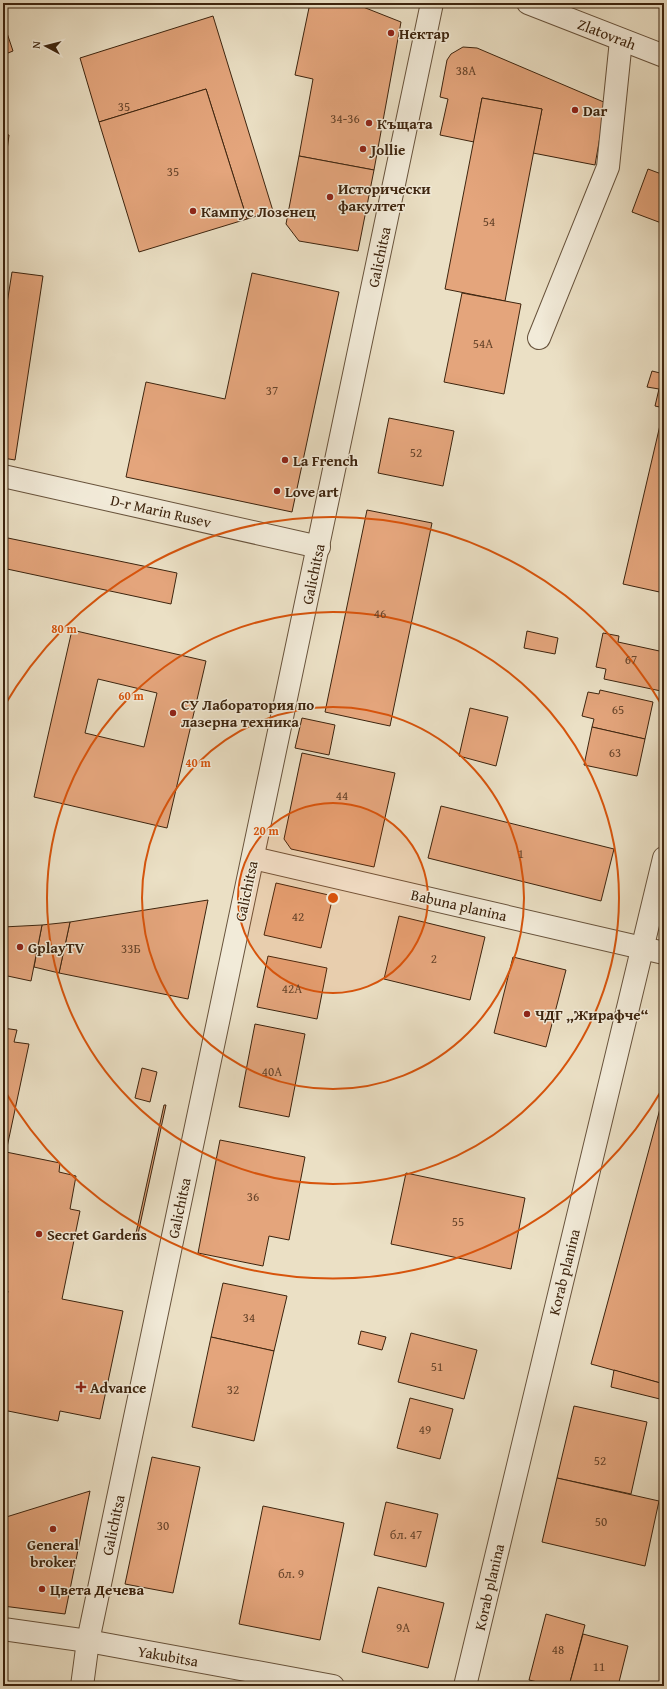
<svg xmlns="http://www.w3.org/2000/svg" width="667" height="1689" viewBox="0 0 667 1689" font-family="'Gentium Book Plus',serif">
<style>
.building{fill:#e4a57c;stroke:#3d240e;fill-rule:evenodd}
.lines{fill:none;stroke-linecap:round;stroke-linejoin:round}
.minor-casing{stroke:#68533c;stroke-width:24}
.minor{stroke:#f2ebd9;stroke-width:22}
.ring{fill:none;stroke:#d7540c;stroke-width:2}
.poi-dot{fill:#8f2418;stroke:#f2ebd9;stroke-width:1.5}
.labels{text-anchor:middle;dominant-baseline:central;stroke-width:3;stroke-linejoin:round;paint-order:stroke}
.number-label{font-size:13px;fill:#67442a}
.poi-label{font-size:15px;font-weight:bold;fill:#3d240e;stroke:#f2ebd9;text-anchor:start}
.street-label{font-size:15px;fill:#3d240e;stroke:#f2ebd9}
.centre{fill:#d7540c;stroke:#f2ebd9;stroke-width:2}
.ring-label{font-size:12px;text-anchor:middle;font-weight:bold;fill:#d7540c;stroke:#f2ebd9;stroke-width:3;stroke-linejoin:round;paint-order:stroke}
</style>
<rect width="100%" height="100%" fill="#ebe0c5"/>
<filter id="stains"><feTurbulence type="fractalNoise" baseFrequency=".005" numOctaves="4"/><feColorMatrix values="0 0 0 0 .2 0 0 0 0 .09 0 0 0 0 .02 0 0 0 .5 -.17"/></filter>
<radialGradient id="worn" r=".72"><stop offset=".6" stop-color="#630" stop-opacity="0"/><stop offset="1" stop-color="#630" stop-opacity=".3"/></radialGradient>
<g class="building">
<polygon points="310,3 353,3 401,22 374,170 299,156 313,79 295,75"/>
<polygon points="213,16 273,211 247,219 206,89 99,122 80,58"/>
<polygon points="3,21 13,51 3,55"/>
<polygon points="463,47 477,48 606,103 595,165 533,153 542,109 482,98 474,142 440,135 448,99 440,97 447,60 451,54"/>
<polygon points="206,89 247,219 139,252 99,122"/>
<polygon points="482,98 542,109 505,301 445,289"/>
<polygon points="3,111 6,111 3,134"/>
<polygon points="3,134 9,135 3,182"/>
<polygon points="299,156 374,170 358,251 299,241 286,224"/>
<polygon points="648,169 664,175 664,224 632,212"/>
<polygon points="12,272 43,276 15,460 3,458 3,329"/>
<polygon points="252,273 339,292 292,512 126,477 146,382 225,399"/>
<polygon points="462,293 521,304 504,394 444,382"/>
<polygon points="652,371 664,374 664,408 655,406 659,389 647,387"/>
<polygon points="664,408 664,593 623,584"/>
<polygon points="389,418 454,431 443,486 378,473"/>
<polygon points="367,510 432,523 390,726 325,712"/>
<polygon points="3,537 177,573 171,604 7,569 3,587"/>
<path d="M72 630 206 661 167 828 34 797ZM98 679 157 693 144 747 85 733Z"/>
<polygon points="527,631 558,638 555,654 524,648"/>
<polygon points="603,633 619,636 618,642 664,652 664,674 661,691 604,679 606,669 596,667"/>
<polygon points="600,690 653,702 645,739 592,727 594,719 582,716 588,692 599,694"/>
<polygon points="470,708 508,717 496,766 459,756"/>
<polygon points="302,718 335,725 329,755 295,748"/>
<polygon points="592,727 645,739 637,776 584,765"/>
<polygon points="302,753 395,773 374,867 291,849 284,839"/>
<polygon points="441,806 614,849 601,901 428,858"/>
<polygon points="276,883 333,896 321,948 264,935"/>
<polygon points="208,900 188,999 59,973 70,922"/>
<polygon points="399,916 485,937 470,1000 384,979"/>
<polygon points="70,922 59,973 34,967 42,925"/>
<polygon points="42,925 31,981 3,975 3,927"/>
<polygon points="268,956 327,968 317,1019 257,1007"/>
<polygon points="513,957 566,970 546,1047 494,1033"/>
<polygon points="255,1024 305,1034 289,1117 239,1107"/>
<polygon points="3,1028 17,1030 14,1042 29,1044 6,1152 60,1163 59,1172 76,1176 70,1209 80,1211 62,1299 123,1311 100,1419 60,1411 58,1421 3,1410 5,1386 3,1385 3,1316 8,1291 3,1290"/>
<polygon points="142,1068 157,1072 150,1102 135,1098"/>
<polygon points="664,1094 664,1384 591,1364"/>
<polygon points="164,1105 166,1105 138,1234 136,1233"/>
<polygon points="220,1140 305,1157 289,1240 269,1236 263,1266 198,1253"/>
<polygon points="406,1173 525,1198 511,1269 391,1244"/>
<polygon points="223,1283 287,1296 274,1351 211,1337"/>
<polygon points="361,1331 386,1337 382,1350 358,1344"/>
<polygon points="411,1333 477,1350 464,1399 398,1382"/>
<polygon points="211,1337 274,1351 254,1441 192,1427"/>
<polygon points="614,1370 664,1384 664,1400 611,1387"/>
<polygon points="410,1398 453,1409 440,1459 397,1448"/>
<polygon points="574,1406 647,1422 631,1494 557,1478"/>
<polygon points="152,1457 200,1467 173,1593 125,1584"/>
<polygon points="557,1478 659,1501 645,1566 542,1542"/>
<polygon points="90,1491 65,1614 3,1606 3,1518"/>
<polygon points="386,1502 438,1514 426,1567 374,1555"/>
<polygon points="263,1506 344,1523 320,1640 239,1624"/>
<polygon points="378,1587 444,1603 428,1668 362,1652"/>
<polygon points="546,1614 585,1625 569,1686 555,1686 529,1680"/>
<polygon points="583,1634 628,1646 618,1686 569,1686"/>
<polygon points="3,1681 41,1686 3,1686"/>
</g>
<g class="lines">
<g class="minor-casing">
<g id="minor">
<polyline points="528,3 664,56"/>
<polyline points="539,338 608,167 621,40"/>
<polyline points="3,476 319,547"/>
<polyline points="253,858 664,953"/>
<polyline points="3,1629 88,1641 333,1686"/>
<polyline points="82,1686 88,1641 432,3"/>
<polyline points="465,1686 664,858"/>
</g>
</g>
<use href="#minor" class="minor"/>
</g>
<circle cx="333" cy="898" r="95" fill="#d7540c" fill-opacity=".12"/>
<g class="ring">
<circle cx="333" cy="898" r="95"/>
<circle cx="333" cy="898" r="191"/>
<circle cx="333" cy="898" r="286"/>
<path d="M663 1088A381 381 0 0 1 3 1088M3 708A381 381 0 0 1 663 707"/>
</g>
<g class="poi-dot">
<circle cx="391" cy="33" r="4"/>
<circle cx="575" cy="110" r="4"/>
<circle cx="369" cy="123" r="4"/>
<circle cx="363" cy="149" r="4"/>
<circle cx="330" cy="197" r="4"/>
<circle cx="193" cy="211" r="4"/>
<circle cx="285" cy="460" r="4"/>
<circle cx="277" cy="491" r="4"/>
<circle cx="173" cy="713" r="4"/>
<circle cx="20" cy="947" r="4"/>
<circle cx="527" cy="1014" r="4"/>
<circle cx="39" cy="1234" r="4"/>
<path d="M79 1381h4v4h4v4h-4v4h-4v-4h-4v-4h4z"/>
<circle cx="53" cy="1529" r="4"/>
<circle cx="42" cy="1589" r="4"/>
</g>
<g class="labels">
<g class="number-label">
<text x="466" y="70">38А</text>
<text x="124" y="106">35</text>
<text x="345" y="118">34-36</text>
<text x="173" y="171">35</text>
<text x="489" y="221">54</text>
<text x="483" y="343">54А</text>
<text x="272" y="390">37</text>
<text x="416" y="452">52</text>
<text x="380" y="613">46</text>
<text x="631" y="659">67</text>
<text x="618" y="709">65</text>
<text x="615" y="752">63</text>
<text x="342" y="795">44</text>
<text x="521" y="853">1</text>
<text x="298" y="916">42</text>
<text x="131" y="948">33Б</text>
<text x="434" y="958">2</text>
<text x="292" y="988">42А</text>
<text x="272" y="1071">40А</text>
<text x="253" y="1196">36</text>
<text x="458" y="1221">55</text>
<text x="249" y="1317">34</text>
<text x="437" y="1366">51</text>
<text x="233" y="1389">32</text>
<text x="425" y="1429">49</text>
<text x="600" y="1460">52</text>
<text x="601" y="1521">50</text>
<text x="163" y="1525">30</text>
<text x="406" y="1534">бл. 47</text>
<text x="291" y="1573">бл. 9</text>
<text x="403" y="1627">9А</text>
<text x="558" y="1649">48</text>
<text x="599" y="1666">11</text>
</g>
<g class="poi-label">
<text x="399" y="33">Нектар</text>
<text x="583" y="110">Dar</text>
<text x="377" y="123">Къщата</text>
<text x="371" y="149">Jollie</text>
<text x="338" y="188">Исторически<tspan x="338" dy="17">факултет</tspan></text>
<text x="201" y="211">Кампус Лозенец</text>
<text x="293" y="460">La French</text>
<text x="285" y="491">Love art</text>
<text x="181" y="704">СУ Лаборатория по<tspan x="181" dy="17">лазерна техника</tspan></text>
<text x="28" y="947">GplayTV</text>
<text x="535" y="1014">ЧДГ „Жирафче“</text>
<text x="47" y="1234">Secret Gardens</text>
<text x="90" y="1387">Advance</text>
<text x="53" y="1544" text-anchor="middle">General<tspan x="53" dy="17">broker</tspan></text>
<text x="50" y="1589">Цвета Дечева</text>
</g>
<g class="street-label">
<text transform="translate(607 34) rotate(21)">Zlatovrah</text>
<text transform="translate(379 257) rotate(-78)">Galichitsa</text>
<text transform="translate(161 511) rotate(13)">D-r Marin Rusev</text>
<text transform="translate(313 574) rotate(-78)">Galichitsa</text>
<text transform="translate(246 891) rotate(-78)">Galichitsa</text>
<text transform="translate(459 905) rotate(13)">Babuna planina</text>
<text transform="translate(179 1208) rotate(-78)">Galichitsa</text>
<text transform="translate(564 1272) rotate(-76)">Korab planina</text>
<text transform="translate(113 1525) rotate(-78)">Galichitsa</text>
<text transform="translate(489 1587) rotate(-77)">Korab planina</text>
<text transform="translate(168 1656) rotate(10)">Yakubitsa</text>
</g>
</g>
<circle cx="333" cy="898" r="6" class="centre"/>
<g class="ring-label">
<text x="64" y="633">80 m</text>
<text x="131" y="700">60 m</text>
<text x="198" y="767">40 m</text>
<text x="266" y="835">20 m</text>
</g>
<rect width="667" height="1689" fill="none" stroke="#ebe0c5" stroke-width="16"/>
<rect x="4" y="4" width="659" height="1681" fill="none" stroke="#3d240e" stroke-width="2"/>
<rect x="8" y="8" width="651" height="1673" fill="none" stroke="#3d240e"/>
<g transform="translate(46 46) rotate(277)" stroke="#f2ebd9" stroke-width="3" paint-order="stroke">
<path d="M0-3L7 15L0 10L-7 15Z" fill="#3d240e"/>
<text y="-6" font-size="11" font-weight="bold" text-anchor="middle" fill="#3d240e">N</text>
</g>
<rect width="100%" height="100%" filter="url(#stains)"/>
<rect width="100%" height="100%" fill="url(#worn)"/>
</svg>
